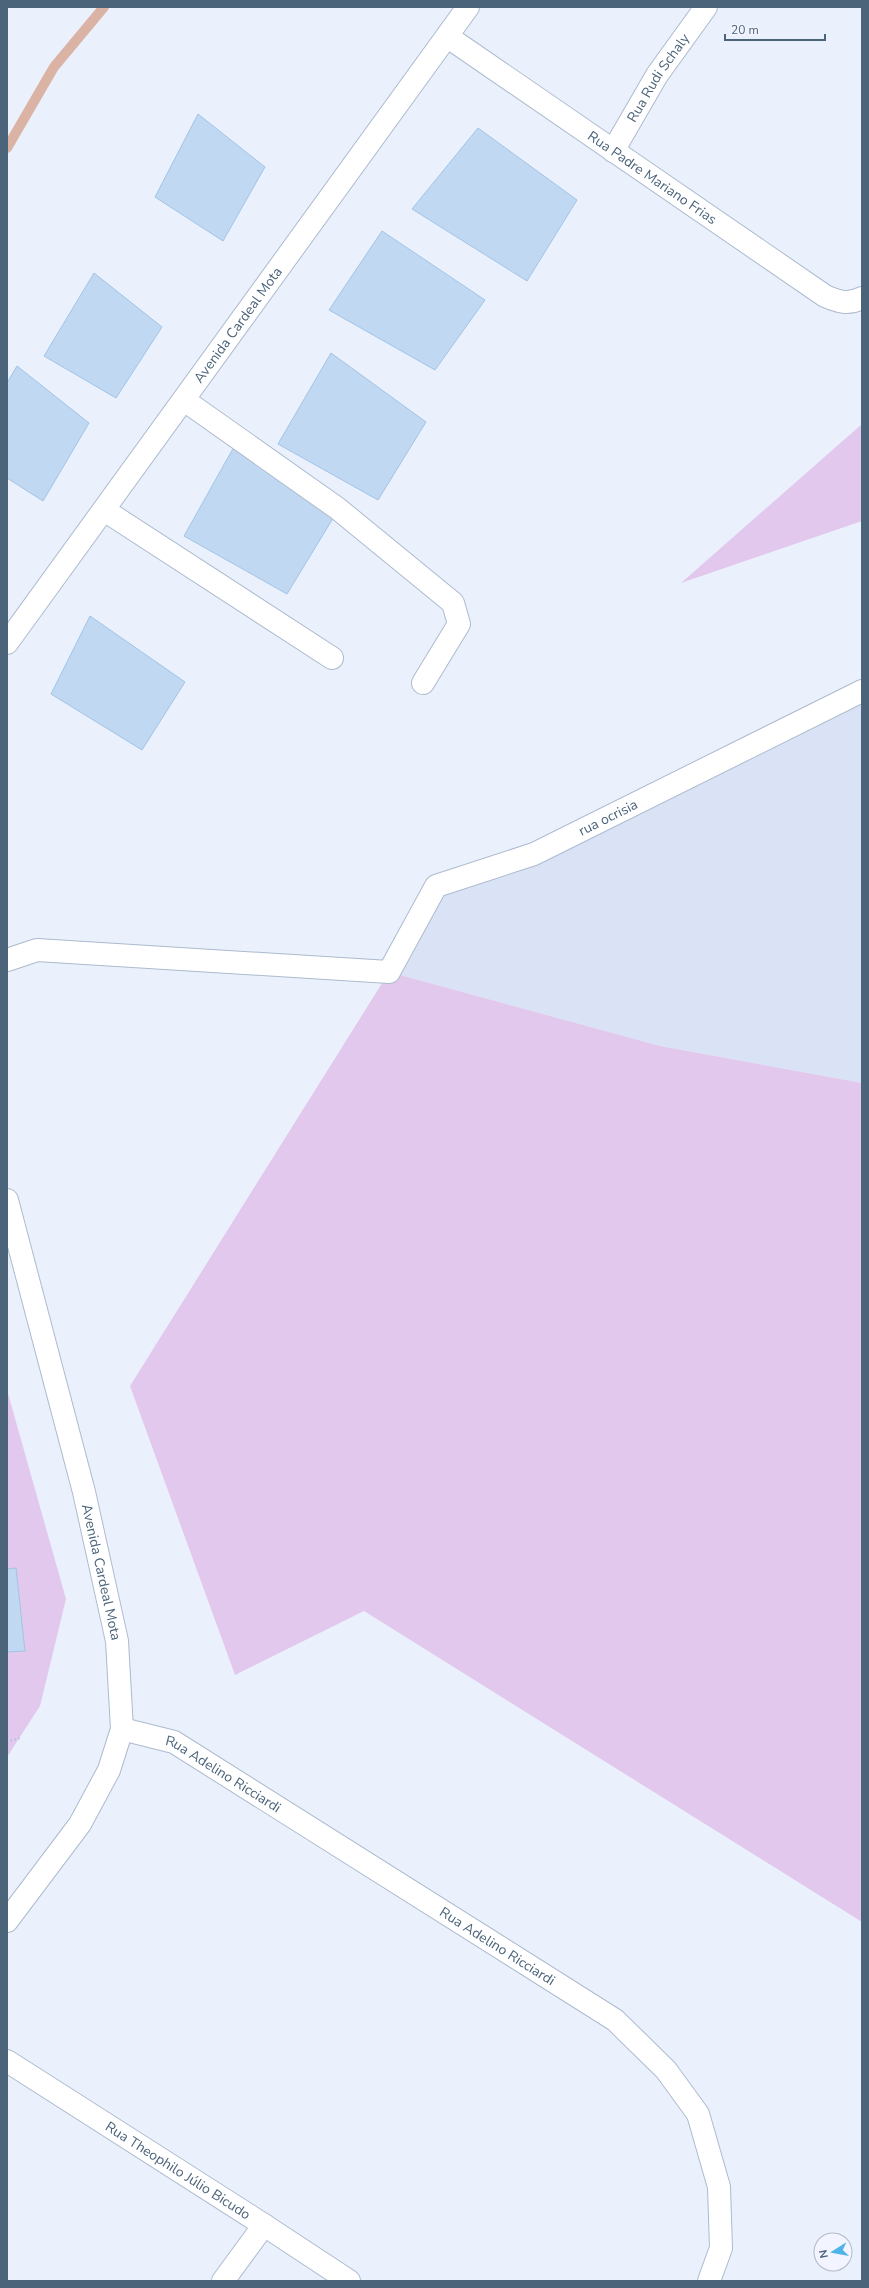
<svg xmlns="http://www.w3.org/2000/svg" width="869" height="2288" viewBox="0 0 869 2288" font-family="'Nunito Sans',sans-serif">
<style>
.residential{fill:#d9e3f5}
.green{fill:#e2c8ec}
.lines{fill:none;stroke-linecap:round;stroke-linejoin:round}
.stream{stroke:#dab3a4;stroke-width:10}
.building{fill:#c0d8f1;stroke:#a1c4e6}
.minor-casing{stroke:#acbbce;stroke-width:24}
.path{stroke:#a4bed9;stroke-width:2.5;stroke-dasharray:1 3;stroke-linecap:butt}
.minor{stroke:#fff;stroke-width:22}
.labels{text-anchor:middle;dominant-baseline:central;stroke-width:3;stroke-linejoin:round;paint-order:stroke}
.street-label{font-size:14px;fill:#4c647a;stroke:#f2f5ff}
</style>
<rect width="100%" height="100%" fill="#ebf0fd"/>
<polygon class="residential" points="862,691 862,1083 660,1046 389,972 436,886 534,854"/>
<g class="green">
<polygon points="862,424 862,521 681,583"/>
<polygon points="389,972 660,1046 862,1083 862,1922 364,1611 235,1675 130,1386"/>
<polygon points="7,1390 66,1599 40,1706 7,1757"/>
</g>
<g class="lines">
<polyline class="stream" points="7,148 54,67 104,7"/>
</g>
<g class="building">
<polygon points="198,114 265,167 223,241 155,197"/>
<polygon points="478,128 577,200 527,281 412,209"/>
<polygon points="382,231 485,300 435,370 329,310"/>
<polygon points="94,273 162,327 116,398 44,356"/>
<polygon points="331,353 426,422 378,500 278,444"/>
<polygon points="17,366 89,423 43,501 7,478 7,383"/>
<polygon points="235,445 335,515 287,594 184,536"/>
<polygon points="90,616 185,682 142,750 51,694"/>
<polygon points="16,1568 25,1651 7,1652 7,1569"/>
</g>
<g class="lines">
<g class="minor-casing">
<g id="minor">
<path id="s1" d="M448 37 825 296C839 302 848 305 862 298"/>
<path id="s2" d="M613 151 657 75 706 7"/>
<polyline points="184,400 337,508 453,603 459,624 423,683"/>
<polyline points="104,510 332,658"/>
<path id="s3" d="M7 643 468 7"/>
<path id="s4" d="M7 960 37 950 389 972 436 886 534 854 862 691"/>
<path id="s5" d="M7 1200 84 1492 117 1641 122 1729 109 1770 80 1824 7 1921"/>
<path id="s6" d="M122 1729 174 1742 615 2020 666 2070 698 2114 719 2187 721 2248 709 2281"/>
<path id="s7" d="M7 2061 264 2225 349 2281"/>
<polyline points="223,2281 264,2225"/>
</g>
</g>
<polyline class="path" points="7,1742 20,1738"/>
<use href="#minor" class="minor"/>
</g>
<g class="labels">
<g class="street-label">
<text stroke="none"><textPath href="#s2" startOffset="86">Rua Rudi Schaly</textPath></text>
<text stroke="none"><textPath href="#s1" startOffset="248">Rua Padre Mariano Frias</textPath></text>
<text stroke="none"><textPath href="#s3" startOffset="393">Avenida Cardeal Mota</textPath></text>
<text stroke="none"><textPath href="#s4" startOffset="668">rua ocrisia</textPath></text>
<text stroke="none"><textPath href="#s5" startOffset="384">Avenida Cardeal Mota</textPath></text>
<text stroke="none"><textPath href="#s6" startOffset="112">Rua Adelino Ricciardi</textPath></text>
<text stroke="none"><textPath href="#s6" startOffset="436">Rua Adelino Ricciardi</textPath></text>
<text stroke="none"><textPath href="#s7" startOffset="203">Rua Theophilo Júlio Bicudo</textPath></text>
</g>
</g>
<rect width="869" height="2288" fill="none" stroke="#4c647a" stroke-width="16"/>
<g transform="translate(833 2252) rotate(259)"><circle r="19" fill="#f2f5ff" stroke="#b0bbca"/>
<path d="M0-3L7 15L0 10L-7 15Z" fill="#4eb4e9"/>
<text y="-6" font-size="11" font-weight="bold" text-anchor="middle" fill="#4c647a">N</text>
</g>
<path d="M725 34v6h100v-6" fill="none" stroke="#4c647a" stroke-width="2"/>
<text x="731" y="34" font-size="12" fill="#4c647a" stroke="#f2f5ff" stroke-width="3" paint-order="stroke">20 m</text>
</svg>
